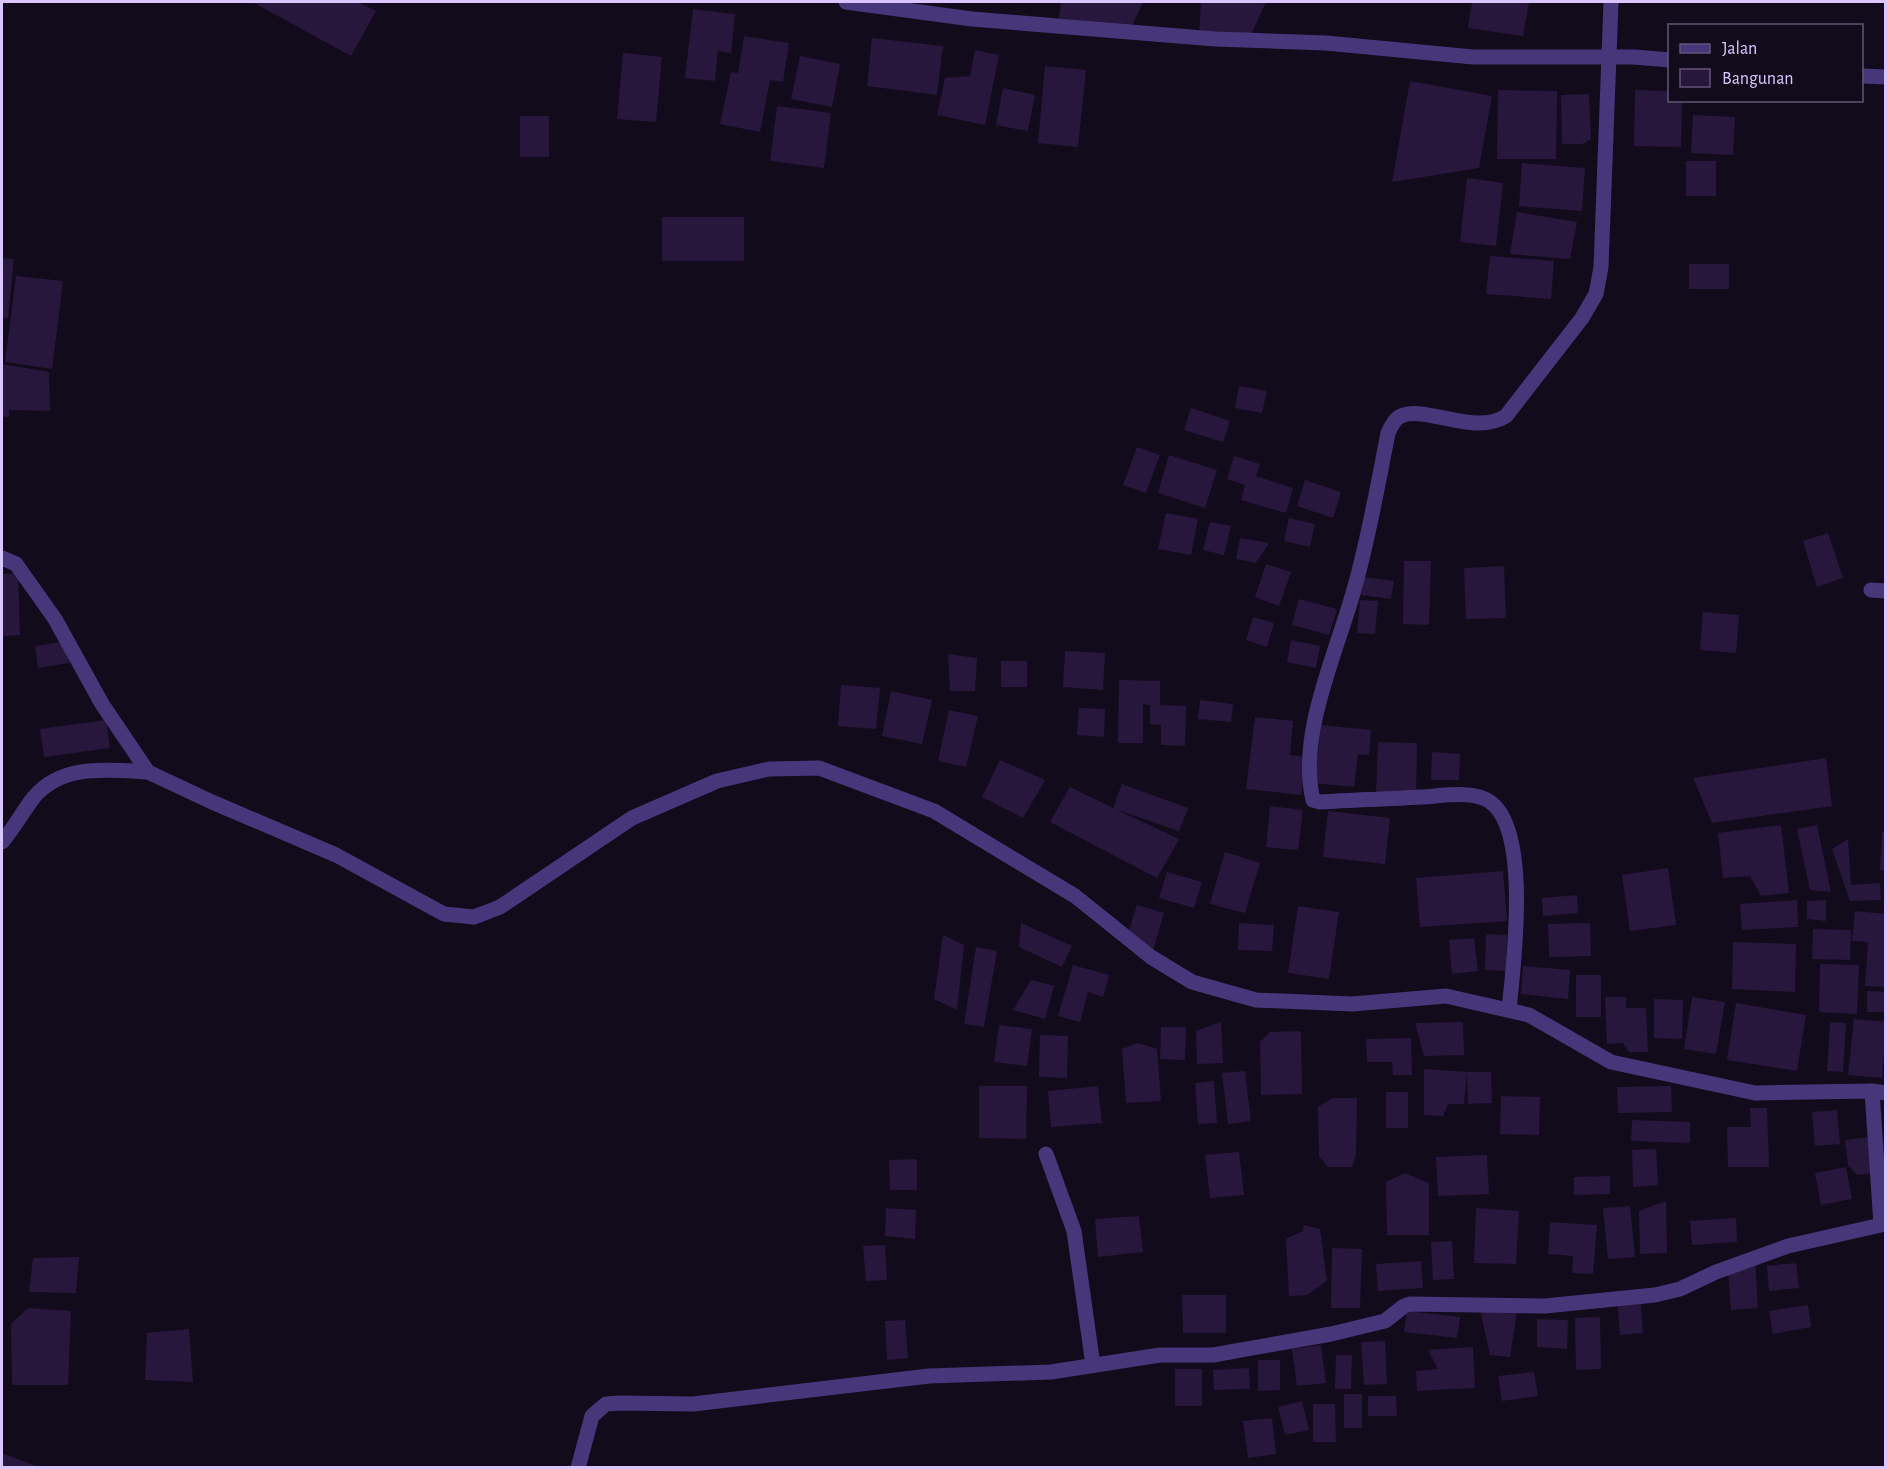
<svg xmlns="http://www.w3.org/2000/svg" width="1887" height="1469" viewBox="0 0 1887 1469" font-family="'Alegreya Sans',sans-serif">
<style>
.building{fill:#27173c}
.lines{fill:none;stroke-linecap:round;stroke-linejoin:round}
.street{stroke:#48367b;stroke-width:15}
</style>
<rect width="100%" height="100%" fill="#120b1c"/>
<g class="building">
<polygon points="252,2 358,2 376,11 351,56"/>
<polygon points="1061,2 1143,2 1132,26 1059,18"/>
<polygon points="1201,2 1266,2 1251,35 1199,33"/>
<polygon points="1472,2 1529,2 1523,36 1468,28"/>
<polygon points="693,9 735,14 731,53 718,51 715,81 685,78"/>
<polygon points="744,36 789,43 783,82 770,80 760,132 720,124 731,72 738,73"/>
<polygon points="872,38 943,46 937,95 867,86"/>
<polygon points="975,50 999,55 985,125 937,115 945,78 970,76"/>
<polygon points="623,53 662,57 656,122 617,119"/>
<polygon points="800,56 840,64 832,107 791,99"/>
<polygon points="1045,66 1086,70 1078,147 1038,143"/>
<polygon points="1410,81 1492,96 1479,168 1392,182"/>
<polygon points="1003,88 1035,95 1028,131 996,125"/>
<polygon points="1498,90 1557,91 1556,159 1497,159"/>
<polygon points="1635,90 1670,91 1670,100 1682,100 1681,147 1634,146"/>
<polygon points="1589,94 1591,139 1582,144 1562,144 1561,95"/>
<polygon points="777,106 831,113 824,168 770,161"/>
<polygon points="1693,115 1735,117 1733,155 1691,153"/>
<rect x="520" y="116" width="29" height="41"/>
<rect x="1686" y="161" width="30" height="35"/>
<polygon points="1522,163 1585,168 1582,211 1519,206"/>
<polygon points="1467,178 1503,183 1496,246 1460,242"/>
<polygon points="1517,212 1577,222 1570,259 1510,254"/>
<rect x="662" y="217" width="82" height="44"/>
<polygon points="1490,256 1554,261 1551,299 1486,294"/>
<polygon points="2,258 14,259 8,318 2,318"/>
<rect x="1689" y="264" width="40" height="25"/>
<polygon points="16,276 63,281 52,369 5,362"/>
<polygon points="2,364 49,372 50,411 9,410 9,417 2,417"/>
<polygon points="1239,386 1267,391 1262,413 1235,408"/>
<polygon points="1191,408 1230,421 1223,442 1184,430"/>
<polygon points="1137,447 1160,455 1146,493 1123,485"/>
<polygon points="1169,455 1217,470 1205,508 1158,493"/>
<polygon points="1234,456 1260,464 1256,476 1293,488 1286,513 1241,500 1245,485 1227,479"/>
<polygon points="1305,480 1341,492 1333,518 1297,506"/>
<polygon points="1166,513 1198,519 1191,555 1158,549"/>
<polygon points="1289,518 1315,524 1310,547 1284,541"/>
<polygon points="1210,522 1231,526 1224,555 1203,550"/>
<polygon points="1828,533 1843,578 1817,587 1803,541"/>
<polygon points="1240,538 1269,543 1256,563 1236,559"/>
<polygon points="1404,561 1431,561 1429,625 1403,624"/>
<polygon points="1266,564 1291,572 1279,606 1255,597"/>
<polygon points="1504,566 1506,618 1466,619 1464,568"/>
<polygon points="18,573 20,635 2,636 2,574"/>
<polygon points="1363,577 1394,581 1391,599 1361,595"/>
<polygon points="1299,599 1337,609 1329,635 1292,625"/>
<polygon points="1360,600 1378,601 1375,634 1357,633"/>
<polygon points="1703,612 1739,615 1736,653 1700,650"/>
<polygon points="1253,617 1274,623 1267,647 1246,640"/>
<polygon points="1291,640 1320,646 1316,668 1287,662"/>
<polygon points="61,642 70,663 38,668 35,646"/>
<polygon points="1065,651 1105,653 1103,690 1063,687"/>
<polygon points="948,654 977,658 975,691 950,691"/>
<rect x="1001" y="661" width="26" height="26"/>
<polygon points="1119,680 1160,681 1160,705 1186,706 1185,746 1161,745 1161,725 1150,724 1150,705 1143,704 1143,743 1118,743"/>
<polygon points="841,685 880,688 876,729 838,726"/>
<polygon points="891,691 932,700 922,744 882,736"/>
<polygon points="1200,700 1233,704 1231,722 1198,719"/>
<polygon points="1079,708 1105,709 1104,737 1077,735"/>
<polygon points="949,710 978,716 966,767 938,761"/>
<polygon points="1255,717 1293,721 1290,755 1305,757 1301,795 1246,789"/>
<polygon points="106,720 110,748 44,757 40,729"/>
<polygon points="1321,725 1371,730 1369,755 1358,754 1354,787 1315,783"/>
<polygon points="1378,742 1417,743 1416,794 1376,793"/>
<polygon points="1432,752 1460,754 1459,780 1431,780"/>
<polygon points="1826,758 1832,806 1712,823 1693,778"/>
<polygon points="1000,760 1045,780 1023,818 982,797"/>
<polygon points="1122,784 1188,808 1179,831 1115,809 1179,839 1157,878 1050,822 1070,787 1113,808"/>
<polygon points="1270,806 1303,810 1298,850 1266,847"/>
<polygon points="1328,811 1390,818 1385,864 1323,857"/>
<polygon points="1781,825 1789,893 1761,896 1750,876 1723,878 1718,833"/>
<polygon points="1817,825 1831,892 1810,890 1797,829"/>
<polygon points="1882,832 1886,833 1886,870 1880,870"/>
<polygon points="1848,839 1851,885 1880,883 1881,900 1850,901 1832,849"/>
<polygon points="1225,852 1260,863 1245,913 1210,904"/>
<polygon points="1668,868 1676,925 1630,931 1622,875"/>
<polygon points="1503,871 1507,921 1420,927 1416,878"/>
<polygon points="1167,872 1202,882 1194,908 1159,898"/>
<polygon points="1577,895 1578,913 1543,916 1542,898"/>
<polygon points="1797,900 1798,927 1742,930 1740,904"/>
<polygon points="1826,900 1826,921 1807,919 1807,901"/>
<polygon points="1137,905 1164,913 1151,957 1127,937"/>
<polygon points="1298,906 1339,912 1329,979 1288,973"/>
<polygon points="1855,911 1886,914 1886,987 1865,986 1868,942 1852,941"/>
<polygon points="1021,923 1072,946 1062,967 1019,947"/>
<polygon points="1239,923 1274,925 1272,951 1238,950"/>
<polygon points="1590,923 1591,956 1549,957 1548,924"/>
<polygon points="1813,929 1851,930 1850,960 1812,959"/>
<polygon points="1486,934 1507,935 1506,971 1485,970"/>
<polygon points="943,935 964,945 957,1010 934,999"/>
<polygon points="1474,938 1478,971 1452,974 1449,940"/>
<polygon points="1733,942 1796,944 1795,992 1732,989"/>
<polygon points="976,947 997,951 984,1027 964,1024"/>
<polygon points="1820,964 1859,965 1857,1014 1819,1012"/>
<polygon points="1073,965 1109,975 1103,997 1088,992 1080,1022 1058,1016"/>
<polygon points="1523,966 1570,970 1568,999 1521,994"/>
<rect x="1576" y="975" width="25" height="42"/>
<polygon points="1031,980 1054,986 1045,1019 1013,1010"/>
<polygon points="1867,991 1886,992 1886,1012 1867,1012"/>
<polygon points="1605,997 1626,997 1626,1008 1646,1008 1648,1052 1629,1052 1623,1043 1607,1044"/>
<polygon points="1692,997 1725,1002 1716,1054 1684,1049"/>
<polygon points="1654,999 1683,1000 1682,1039 1654,1038"/>
<polygon points="1736,1003 1806,1015 1797,1071 1727,1060"/>
<polygon points="1854,1019 1886,1022 1882,1078 1848,1075"/>
<polygon points="1221,1022 1223,1063 1197,1064 1196,1031"/>
<polygon points="1463,1022 1464,1055 1424,1056 1415,1023"/>
<polygon points="1830,1022 1846,1023 1843,1072 1827,1071"/>
<polygon points="999,1025 1032,1029 1027,1066 994,1062"/>
<polygon points="1161,1027 1186,1027 1185,1060 1160,1059"/>
<polygon points="1301,1031 1302,1094 1261,1095 1260,1042 1270,1032"/>
<polygon points="1040,1035 1068,1036 1067,1078 1039,1077"/>
<polygon points="1411,1038 1412,1075 1393,1075 1392,1062 1367,1062 1366,1039"/>
<polygon points="1138,1043 1157,1049 1161,1101 1126,1103 1122,1049"/>
<polygon points="1424,1069 1467,1072 1464,1104 1448,1104 1443,1116 1424,1115"/>
<polygon points="1245,1071 1251,1121 1228,1124 1222,1073"/>
<polygon points="1467,1072 1491,1072 1492,1103 1468,1104"/>
<polygon points="1214,1081 1217,1123 1198,1124 1195,1083"/>
<polygon points="979,1086 1027,1086 1026,1139 979,1138"/>
<polygon points="1098,1086 1102,1123 1051,1127 1048,1091"/>
<polygon points="1671,1086 1672,1112 1618,1113 1617,1087"/>
<rect x="1386" y="1092" width="22" height="36"/>
<polygon points="1501,1096 1540,1097 1539,1135 1500,1134"/>
<polygon points="1332,1098 1357,1098 1356,1155 1352,1167 1328,1167 1319,1156 1318,1107"/>
<polygon points="1750,1108 1767,1108 1769,1167 1728,1167 1727,1127 1751,1127"/>
<polygon points="1837,1110 1840,1144 1815,1146 1812,1112"/>
<polygon points="1632,1120 1690,1122 1690,1143 1631,1141"/>
<polygon points="1870,1137 1874,1173 1857,1175 1848,1165 1845,1140"/>
<polygon points="1656,1149 1658,1185 1633,1187 1632,1150"/>
<polygon points="1239,1152 1244,1195 1210,1198 1205,1155"/>
<polygon points="1487,1155 1489,1194 1438,1196 1436,1157"/>
<polygon points="917,1159 917,1190 890,1190 889,1160"/>
<polygon points="1846,1167 1852,1199 1821,1205 1815,1173"/>
<polygon points="1405,1173 1429,1183 1429,1235 1387,1235 1386,1182"/>
<polygon points="1610,1176 1610,1194 1574,1195 1574,1177"/>
<polygon points="1666,1201 1667,1253 1640,1254 1639,1211"/>
<polygon points="1630,1206 1635,1257 1608,1259 1603,1208"/>
<polygon points="886,1208 916,1210 915,1239 885,1236"/>
<polygon points="1476,1208 1519,1211 1516,1264 1474,1263"/>
<polygon points="1139,1216 1143,1252 1098,1257 1095,1219"/>
<polygon points="1736,1218 1737,1242 1692,1245 1690,1221"/>
<polygon points="1550,1222 1597,1225 1593,1274 1572,1273 1573,1256 1548,1254"/>
<polygon points="1304,1225 1320,1229 1327,1281 1307,1295 1289,1296 1286,1239 1303,1231"/>
<polygon points="1452,1241 1454,1279 1433,1280 1431,1242"/>
<polygon points="885,1245 887,1280 866,1281 863,1246"/>
<polygon points="1332,1248 1362,1249 1360,1308 1331,1308"/>
<polygon points="79,1257 76,1293 29,1292 33,1258"/>
<polygon points="1755,1258 1758,1308 1731,1310 1728,1268"/>
<polygon points="1421,1261 1423,1288 1378,1291 1376,1264"/>
<polygon points="1796,1263 1799,1288 1769,1291 1767,1266"/>
<polygon points="1182,1295 1226,1295 1226,1333 1183,1333"/>
<polygon points="1640,1297 1643,1333 1620,1335 1617,1298"/>
<polygon points="1479,1305 1517,1311 1510,1357 1490,1355"/>
<polygon points="1808,1305 1811,1327 1773,1334 1769,1311"/>
<polygon points="28,1308 71,1311 68,1385 12,1385 11,1324"/>
<polygon points="1407,1311 1460,1317 1457,1338 1404,1332"/>
<polygon points="1600,1317 1601,1369 1576,1370 1575,1318"/>
<polygon points="1537,1319 1568,1320 1567,1349 1537,1347"/>
<polygon points="905,1320 908,1358 887,1360 885,1321"/>
<polygon points="189,1329 193,1382 145,1380 147,1333"/>
<polygon points="1385,1341 1387,1384 1364,1385 1361,1342"/>
<polygon points="1321,1345 1326,1383 1297,1386 1292,1349"/>
<polygon points="1473,1347 1475,1388 1417,1391 1416,1371 1438,1369 1428,1350"/>
<polygon points="1336,1355 1352,1355 1351,1389 1335,1389"/>
<polygon points="1258,1360 1280,1360 1280,1390 1258,1391"/>
<polygon points="1249,1368 1250,1389 1214,1390 1213,1370"/>
<rect x="1175" y="1369" width="27" height="37"/>
<polygon points="1534,1372 1538,1396 1502,1401 1498,1376"/>
<rect x="1344" y="1394" width="18" height="34"/>
<polygon points="1368,1396 1396,1396 1397,1416 1368,1416"/>
<polygon points="1302,1401 1309,1430 1285,1435 1278,1407"/>
<polygon points="1313,1404 1335,1404 1336,1442 1313,1442"/>
<polygon points="1272,1418 1276,1454 1248,1458 1243,1421"/>
<polygon points="2,1453 38,1467 38,1468 2,1468"/>
</g>
<g class="lines">
<g class="street">
<polyline points="846,2 972,19 1215,39 1326,43 1473,57 1634,57 1670,60"/>
<polyline points="1862,76 1886,77"/>
<polyline points="2,558 16,564 55,619 102,704 148,772 212,802 336,855 444,914 474,917 500,907 632,818 717,781 769,769 819,768 934,811 1075,896 1151,957 1192,982 1256,1000 1352,1004 1446,996 1529,1015 1611,1062 1755,1093 1872,1091 1886,1093"/>
<polyline points="1871,590 1886,591"/>
<path d="M2 842C14 828 23 811 34 797 63 763 109 770 148 772"/>
<path d="M1509 1010C1513 968 1533 820 1485 799 1467 791 1441 796 1421 797 1388 799 1354 800 1320 802L1313 800C1297 734 1338 650 1355 586 1369 536 1378 484 1388 433 1391 427 1393 421 1399 417 1423 403 1473 437 1506 416L1582 318 1596 294 1601 267 1611 2"/>
<polyline points="1046,1154 1074,1231 1093,1365"/>
<polyline points="578,1468 592,1416 606,1404 620,1403 693,1404 929,1376 1051,1372 1160,1355 1213,1355 1331,1334 1385,1321 1404,1306 1410,1304 1545,1306 1655,1295 1680,1289 1716,1272 1788,1246 1881,1225 1872,1091"/>
</g>
</g>
<rect width="1887" height="1469" fill="none" stroke="#d9c6fe" stroke-width="6"/>
<rect x="1668" y="24" width="195" height="78" fill="#120b1c" stroke="#625676" stroke-width="1.5"/>
<rect x="1680" y="44" width="30" height="9" fill="#48367b" stroke="#625676" stroke-width="1.5"/>
<text x="1722" y="54" font-size="18" fill="#d9c6fe">Jalan</text>
<rect x="1680" y="69" width="30" height="18" fill="#27173c" stroke="#625676" stroke-width="1.5"/>
<text x="1722" y="84" font-size="18" fill="#d9c6fe">Bangunan</text>
</svg>
